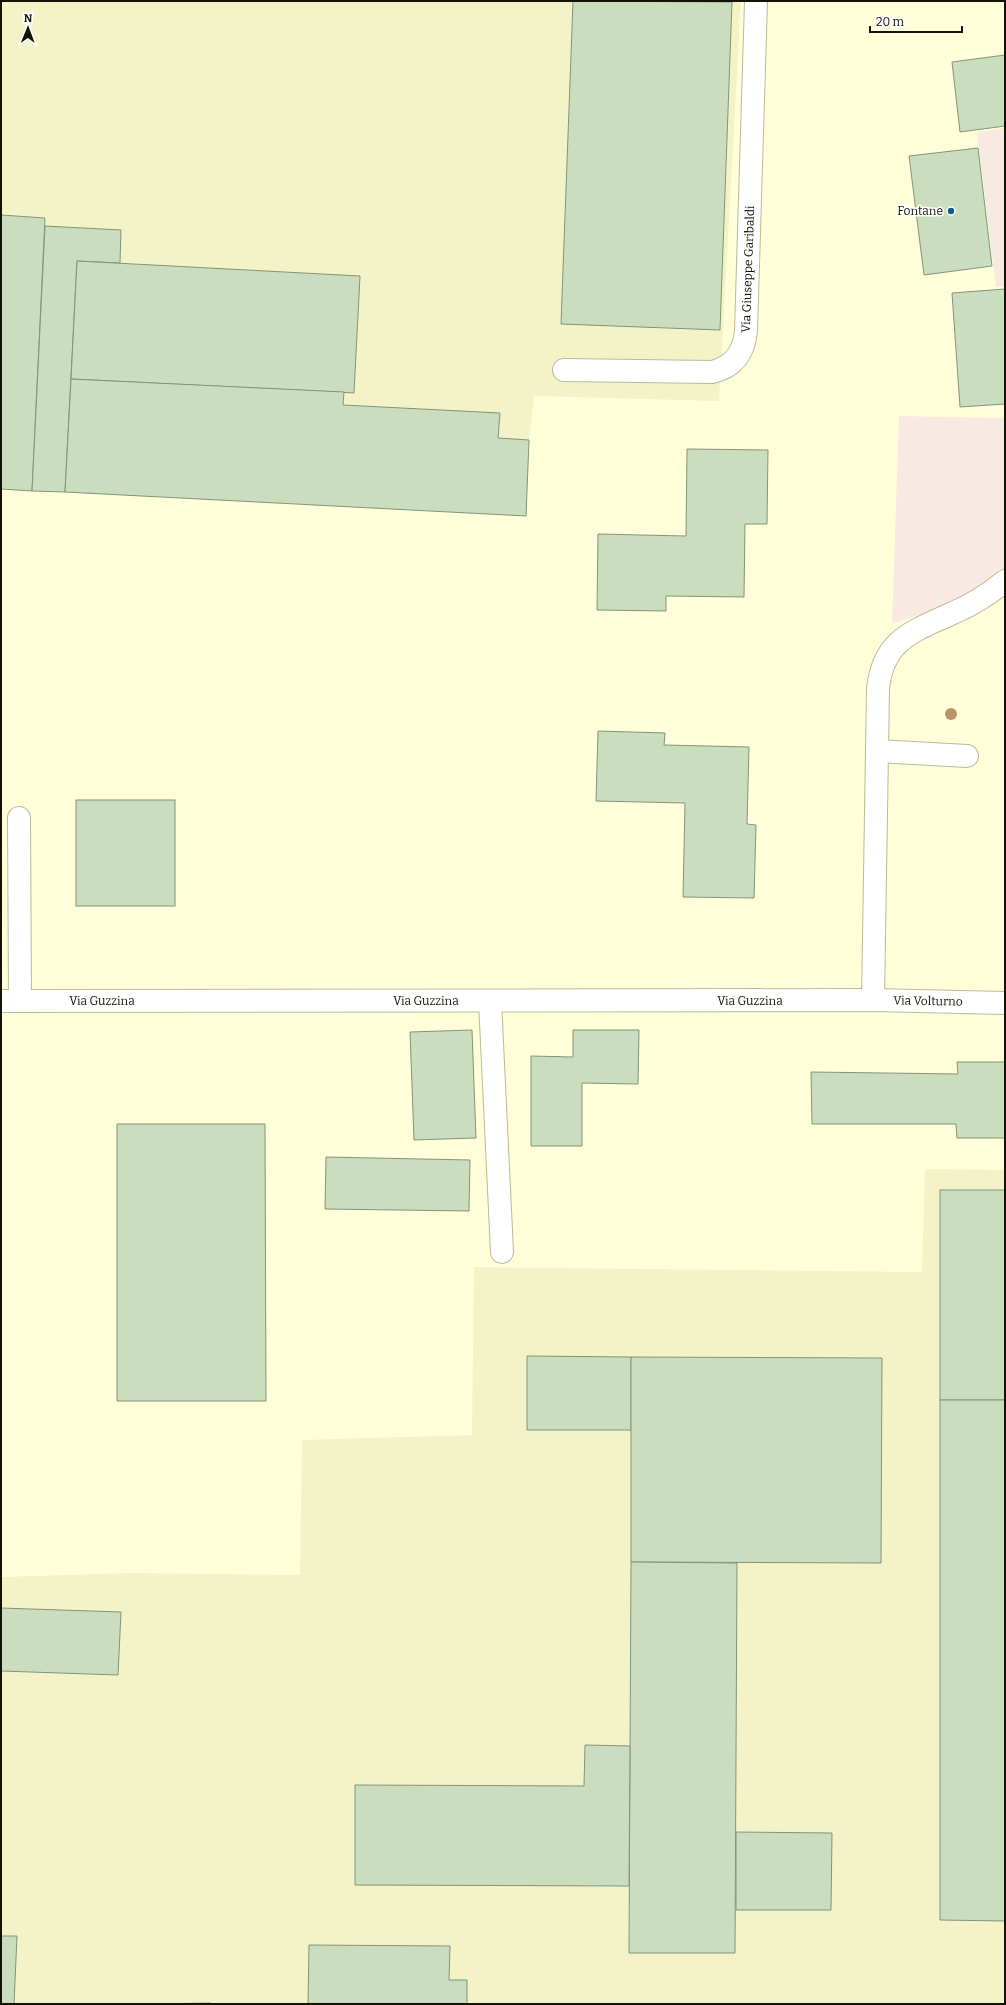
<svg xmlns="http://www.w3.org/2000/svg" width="1006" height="2005" viewBox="0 0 1006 2005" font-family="Bitter,serif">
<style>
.built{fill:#f4f3c7}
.green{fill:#f8eae2}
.building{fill:#caddbe;stroke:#839578}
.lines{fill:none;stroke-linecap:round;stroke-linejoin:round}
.minor-casing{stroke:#bbba97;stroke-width:24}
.minor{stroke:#fff;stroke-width:22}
.tree{fill:#b99468}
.poi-dot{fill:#105b8e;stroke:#fff;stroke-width:1.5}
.labels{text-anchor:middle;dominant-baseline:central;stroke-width:3;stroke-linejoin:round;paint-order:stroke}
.poi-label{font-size:12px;fill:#131206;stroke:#fff;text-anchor:end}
.street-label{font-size:12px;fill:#131206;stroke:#fff}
</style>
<rect width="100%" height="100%" fill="#fffed9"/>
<g class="built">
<polygon points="1,1 741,1 719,401 534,396 529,440 526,516 1,489"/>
<polygon points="925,1169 1005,1170 1005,2004 1,2004 1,1577 131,1573 300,1575 302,1440 472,1435 474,1267 922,1272"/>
</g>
<g class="green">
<polygon points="1005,128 1005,286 996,287 977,132"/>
<polygon points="899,416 1005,418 1005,569 983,592 892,624"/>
</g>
<g class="building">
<polygon points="573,1 732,2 720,330 561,324"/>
<polygon points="1005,55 1005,126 960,132 952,62"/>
<polygon points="978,148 992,266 924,275 909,156"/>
<polygon points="1,215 45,218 32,491 1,489"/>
<polygon points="45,226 121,230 120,263 77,261 65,492 32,491"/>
<polygon points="77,261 360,276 354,393 71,379"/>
<polygon points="1005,289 1005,404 960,407 952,293"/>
<polygon points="71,379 344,392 343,405 500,413 498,438 529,440 526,516 65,492"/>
<polygon points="687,449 768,450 767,524 745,524 744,597 666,596 666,611 597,610 598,534 686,536"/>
<polygon points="598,731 665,733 664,745 749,747 747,824 756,825 754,898 683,897 685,803 596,801"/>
<rect x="76" y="800" width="99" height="106"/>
<polygon points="472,1030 476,1138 414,1140 410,1032"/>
<polygon points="573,1030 639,1030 638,1084 582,1083 582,1146 531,1146 531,1056 573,1057"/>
<polygon points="957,1062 1005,1062 1005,1138 957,1138 956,1124 812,1124 811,1072 958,1074"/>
<polygon points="117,1124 265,1124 266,1401 117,1401"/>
<polygon points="326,1157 470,1160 469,1211 325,1209"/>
<rect x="940" y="1190" width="65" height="210"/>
<polygon points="527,1356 631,1357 631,1430 527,1430"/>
<polygon points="631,1357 882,1358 881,1563 631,1562"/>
<polygon points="940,1400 1005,1400 1005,1921 940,1920"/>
<polygon points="631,1562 737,1563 735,1953 629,1953"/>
<polygon points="1,1608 121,1612 118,1675 1,1671"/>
<polygon points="585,1745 630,1746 629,1886 355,1885 355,1785 584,1786"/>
<polygon points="736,1832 832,1833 831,1910 736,1910"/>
<polygon points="1,1936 17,1936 14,2004 1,2004"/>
<polygon points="309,1945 450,1946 449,1980 467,1980 467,2004 308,2004"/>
<polygon points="211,2003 211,2004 141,2004"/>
</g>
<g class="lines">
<g class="minor-casing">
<g id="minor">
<path d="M564 370 712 372C734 367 744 352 746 331L756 1"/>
<polyline points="877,751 967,756"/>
<polyline points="19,818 20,1001"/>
<path d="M873 1000 878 689C883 639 914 631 953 613 972 605 989 594 1005 581"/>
<polyline points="1,1001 873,1000 1005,1003"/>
<polyline points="490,1001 502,1252"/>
</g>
</g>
<use href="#minor" class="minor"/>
</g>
<circle class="tree" cx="951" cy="714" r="6"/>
<circle class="poi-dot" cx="951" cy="211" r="4"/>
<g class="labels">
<g class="poi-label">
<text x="943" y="211">Fontane</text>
</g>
<g class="street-label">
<text transform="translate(748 269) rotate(-88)">Via Giuseppe Garibaldi</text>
<text x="102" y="1001">Via Guzzina</text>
<text x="426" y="1001">Via Guzzina</text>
<text x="750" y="1001">Via Guzzina</text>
<text transform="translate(928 1001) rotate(1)">Via Volturno</text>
</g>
</g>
<rect width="1006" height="2005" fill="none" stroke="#131206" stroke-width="4"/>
<g transform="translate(28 28) rotate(1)" stroke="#ffffff" stroke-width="3" paint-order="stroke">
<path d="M0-3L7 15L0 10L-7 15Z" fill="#131206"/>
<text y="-6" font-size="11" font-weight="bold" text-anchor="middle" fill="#131206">N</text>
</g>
<path d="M870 26v6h92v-6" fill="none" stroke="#131206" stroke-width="2"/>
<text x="876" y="26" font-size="12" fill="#131206" stroke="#ffffff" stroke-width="3" paint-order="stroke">20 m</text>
</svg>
